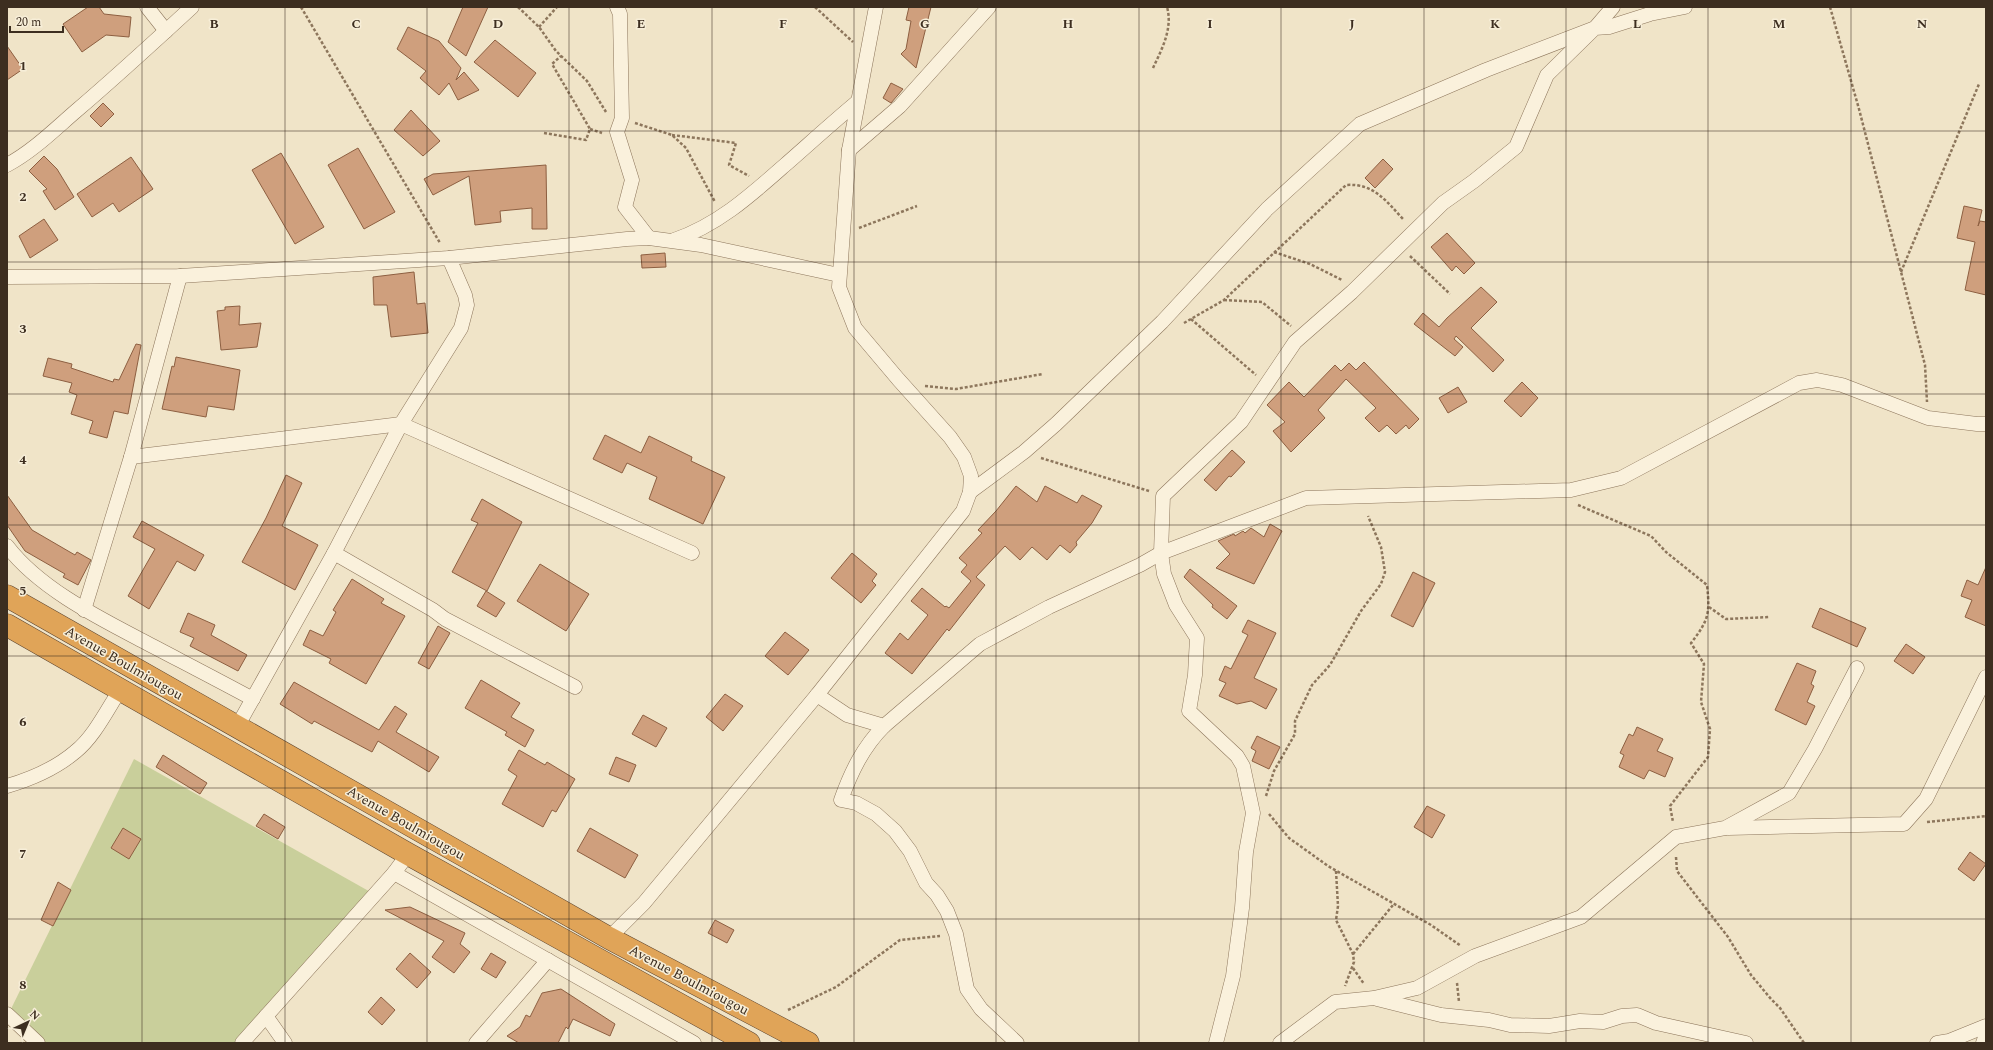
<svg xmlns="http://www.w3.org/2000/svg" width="1993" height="1050" viewBox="0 0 1993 1050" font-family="Spectral,serif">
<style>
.green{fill:#c9cf9b}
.building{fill:#cf9f7d;stroke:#8d5f41}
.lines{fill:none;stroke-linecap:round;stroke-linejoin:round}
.street-casing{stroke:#8d765c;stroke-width:15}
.highway-casing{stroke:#5b4430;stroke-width:23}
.path{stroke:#8d765c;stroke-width:2.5;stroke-dasharray:3 2;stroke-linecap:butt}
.street{stroke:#faf1dc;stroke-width:14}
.highway{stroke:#e0a458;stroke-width:22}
.grid{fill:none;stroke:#3d2e20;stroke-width:1;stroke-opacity:0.55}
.labels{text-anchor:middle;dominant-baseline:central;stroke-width:3;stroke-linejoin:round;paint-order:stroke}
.street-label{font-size:14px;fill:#3d2e20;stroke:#f7eed8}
.grid-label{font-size:13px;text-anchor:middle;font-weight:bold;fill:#3d2e20;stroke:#f7eed8;stroke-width:3;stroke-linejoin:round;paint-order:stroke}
</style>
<rect width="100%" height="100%" fill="#f0e4c8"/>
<polygon class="green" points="134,759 374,894 242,1043 39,1043 8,1015"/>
<g class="building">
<polygon points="88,7 99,7 104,14 131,17 129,37 106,35 82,52 63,24"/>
<polygon points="463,7 488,7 466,56 448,42"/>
<polygon points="909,7 931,7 916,68 901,54 906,49 911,21 906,20"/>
<polygon points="408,27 439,41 461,68 456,80 464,72 479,90 458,100 449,83 439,95 420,78 426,71 397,49"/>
<polygon points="495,40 536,73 518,97 474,62"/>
<polygon points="7,46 23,69 7,80"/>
<polygon points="891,83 903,89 891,103 883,98"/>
<polygon points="103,103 114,114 101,127 90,116"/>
<polygon points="411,110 440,141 423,156 394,130"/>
<polygon points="358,148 395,212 364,229 328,165"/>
<polygon points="281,153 324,227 295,244 252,170"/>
<polygon points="44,156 57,169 74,197 55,210 43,191 47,189 29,171"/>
<polygon points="131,157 153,189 119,212 113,203 92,217 77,194"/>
<polygon points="1383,159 1393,169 1375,188 1365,178"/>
<polygon points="546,165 547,229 532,229 532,208 500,211 501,222 475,225 469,176 433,195 424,179 433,174"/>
<polygon points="1964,206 1982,210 1978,226 1980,221 1986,222 1986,295 1965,290 1975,242 1957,238"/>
<polygon points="44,219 58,240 30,258 19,236"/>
<polygon points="1447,233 1475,263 1464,274 1456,266 1452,271 1431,247"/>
<polygon points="665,253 666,267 642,268 641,255"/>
<polygon points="414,272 417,304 425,303 428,333 391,337 387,305 374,305 373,277"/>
<polygon points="1481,287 1497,302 1471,328 1504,360 1493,372 1456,336 1454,339 1463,347 1455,356 1414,324 1423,313 1439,327 1447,318"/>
<polygon points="240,306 239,325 261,323 257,347 221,350 217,311 225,310 225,307"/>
<polygon points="136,344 141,345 128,414 114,411 107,438 89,433 93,421 71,414 77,395 69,392 72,383 43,376 48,358 72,364 71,368 113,382 114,379 119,380"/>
<polygon points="176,357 240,370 234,410 208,406 206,417 162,409 172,366 174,367"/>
<polygon points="1364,362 1419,419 1409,429 1406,425 1396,434 1387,425 1379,432 1365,418 1376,408 1346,379 1318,410 1325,418 1291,452 1273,431 1285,422 1267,405 1289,382 1304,397 1335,365 1341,371 1349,363 1356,370"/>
<polygon points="1522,382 1538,398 1521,417 1504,401"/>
<polygon points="1458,387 1467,402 1448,413 1439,398"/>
<polygon points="605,435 641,453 649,436 692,457 691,461 725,477 703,524 649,499 657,477 627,463 622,473 593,459"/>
<polygon points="1232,450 1245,462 1231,477 1229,476 1216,491 1204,480"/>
<polygon points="286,475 302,483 282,526 318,545 295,590 242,562 266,518"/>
<polygon points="1016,486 1037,502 1045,486 1077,503 1082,495 1102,506 1092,523 1076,542 1077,545 1070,553 1060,545 1047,560 1032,547 1020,560 1005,546 976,577 985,585 949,631 947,629 912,674 885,653 900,633 908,640 928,615 911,601 922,588 945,607 946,606 949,608 971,581 961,572 967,565 959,558 982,533 978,530 996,511"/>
<polygon points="7,495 32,530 75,555 77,552 91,560 78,585 63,577 65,574 25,551 7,525"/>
<polygon points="482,499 522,522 487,591 452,572 478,523 471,520"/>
<polygon points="142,521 204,555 195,571 177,561 149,609 128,596 155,549 133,537"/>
<polygon points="1270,524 1282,531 1254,584 1216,568 1230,554 1218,541 1234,534 1235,536 1243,531 1245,533 1251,528 1264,537"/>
<polygon points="852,553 877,574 872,581 876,585 861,603 831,578"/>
<polygon points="540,564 589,594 566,631 517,601"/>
<polygon points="1986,567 1986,626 1965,617 1972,600 1961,596 1967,580 1978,585"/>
<polygon points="1190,569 1237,606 1227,619 1212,607 1213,605 1184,577"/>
<polygon points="1413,572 1435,583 1413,627 1391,616"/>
<polygon points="352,579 384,599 381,603 405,616 366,684 329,663 331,659 303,645 310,630 323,636 336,612 333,610"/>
<polygon points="486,591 505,603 496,617 477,606"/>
<polygon points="1820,608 1866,628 1857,647 1812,627"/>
<polygon points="188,613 215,625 211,635 247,655 238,671 190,646 194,638 180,632"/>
<polygon points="1248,620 1276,633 1254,678 1277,689 1266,709 1251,701 1237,704 1219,696 1226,683 1219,680 1225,666 1231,669 1248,635 1242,632"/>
<polygon points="438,626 450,633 429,669 418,663"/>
<polygon points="785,632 809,650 788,675 765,656"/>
<polygon points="1906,644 1925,657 1913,674 1894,661"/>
<polygon points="1797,663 1816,671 1811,684 1814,686 1807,702 1815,706 1806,725 1775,710"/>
<polygon points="481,680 520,703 511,717 534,730 525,747 505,735 507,732 465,708"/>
<polygon points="294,682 379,730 395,706 407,714 396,732 439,757 429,772 378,741 372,752 314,721 312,724 280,704"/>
<polygon points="725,694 743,706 723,731 706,717"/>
<polygon points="643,715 667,728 656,747 632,734"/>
<polygon points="1637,727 1663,739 1657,751 1673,758 1665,777 1649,770 1644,779 1619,767 1624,755 1620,753 1629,734 1633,736"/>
<polygon points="1257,736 1280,747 1269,769 1252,761 1256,751 1251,748"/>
<polygon points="519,750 545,765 547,762 575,779 556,812 552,810 543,827 502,804 517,776 508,770"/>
<polygon points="163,755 207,783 200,794 156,767"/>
<polygon points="616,757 636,765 629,782 609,774"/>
<polygon points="1427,806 1445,815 1432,838 1414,827"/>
<polygon points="264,814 285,827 278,839 256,826"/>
<polygon points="123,828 141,839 129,859 111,848"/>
<polygon points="590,828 638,855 625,878 577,851"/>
<polygon points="1970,852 1986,864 1974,881 1958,869"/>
<polygon points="58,882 71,890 53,926 41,920"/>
<polygon points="410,907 465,933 460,944 470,952 454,973 432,957 444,941 385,910"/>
<polygon points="715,920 734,930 727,943 708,933"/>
<polygon points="410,953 431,972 417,988 396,969"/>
<polygon points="491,953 506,962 496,978 481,969"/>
<polygon points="561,989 615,1024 610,1036 573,1019 568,1029 566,1027 558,1043 519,1043 507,1036 520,1027 526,1015 530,1017 542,993"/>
<polygon points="381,997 395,1010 382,1025 368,1012"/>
</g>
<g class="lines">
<g class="street-casing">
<g id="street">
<polyline points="147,7 166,31"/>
<polyline points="617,7 620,14 622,118 617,132 632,180 625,207 649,238"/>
<polyline points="849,150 900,106 989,7"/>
<path d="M7 165C33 151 54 130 76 111 116 77 154 42 192 7"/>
<path d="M674 240C718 225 751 195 785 165 809 144 832 123 856 103"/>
<polyline points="7,277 180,276 449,258 627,239 649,238 701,245 839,275"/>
<polyline points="131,457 401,424 692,553"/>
<polyline points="970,492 1024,452 1056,424 1162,322 1267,209 1360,124 1486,70 1595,28 1613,7"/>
<path d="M7 546C39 588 97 617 143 641 179 660 216 679 253 699"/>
<polyline points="334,553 433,610 445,619 575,687"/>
<polyline points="84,610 131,457 180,276"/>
<polyline points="817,695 847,715 884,726 980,644 1049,607 1140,565 1161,553 1306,498 1571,490 1621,478 1799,383 1817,380 1842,385 1928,418 1977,424 1986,424"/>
<path d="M884 726C863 747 851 772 841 800L856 803 876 814 895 831 910 851 926 883 937 895 947 911 956 934 967 989 981 1009 1017 1043"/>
<polyline points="237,727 334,553 401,424 461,328 467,305 465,295 449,258"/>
<path d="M7 786C31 779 56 768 75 752 94 737 107 710 120 690"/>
<polyline points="1728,828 1904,824 1926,799 1986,677"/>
<polyline points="394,873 694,1043"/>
<polyline points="609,938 644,903 817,695 963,511 970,492 971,476 964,457 950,437 898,379 855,328 839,287 849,150 876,7"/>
<polyline points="1377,999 1441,1015 1489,1020 1510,1025 1549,1026 1580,1021 1603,1022 1622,1016 1637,1015 1656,1023 1746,1043"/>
<polyline points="7,1014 38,1043"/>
<polyline points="266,1016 285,1043"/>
<polyline points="242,1043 394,873 408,854"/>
<polyline points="476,1043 548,960"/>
<polyline points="1216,1043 1233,976 1242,908 1246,852 1253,813 1243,766 1237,756 1189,711 1195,675 1197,638 1176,605 1164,574 1161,553 1163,496 1241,422 1295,342 1352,292 1443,203 1474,181 1516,147 1547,75 1595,28 1609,27 1650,14 1685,7"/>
<polyline points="1280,1043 1335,1002 1374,998 1417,988 1475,956 1581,917 1676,837 1725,828 1789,793 1815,749 1857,668"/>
<polyline points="1937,1043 1949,1041 1986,1026"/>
<polyline points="1983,1043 1986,1035"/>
</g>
</g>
<g class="highway-casing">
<g id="highway">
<polyline points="7,596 609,938 808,1043"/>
<polyline points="7,625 408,854 749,1043"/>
</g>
</g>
<g class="path">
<polyline points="301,7 440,243"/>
<polyline points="518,7 539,27 556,51 587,81 606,112"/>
<polyline points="815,7 853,42"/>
<polyline points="1830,7 1859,109 1925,365 1927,402"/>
<polyline points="539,27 557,7"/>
<path d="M1153 68C1162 49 1173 28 1167 7"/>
<polyline points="635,123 672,135 686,148 715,202"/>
<polyline points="590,129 602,133"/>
<polyline points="544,133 586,140 590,129 552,64 561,56"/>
<polyline points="672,135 736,143 729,165 749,176"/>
<polyline points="859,228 917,206"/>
<polyline points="1274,252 1310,264 1342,280"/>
<polyline points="1410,256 1450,294"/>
<polyline points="1901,272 1979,84"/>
<polyline points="1224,300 1262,302 1291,326"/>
<polyline points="1191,319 1256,375"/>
<path d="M1184 323 1224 300 1346 185C1374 183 1386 201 1404 220"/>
<polyline points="925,386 956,389 1043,374"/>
<polyline points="1041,458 1149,491"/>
<path d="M1578 505 1651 536 1666 552 1707 585C1710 613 1709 620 1691 643L1704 664 1701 702 1710 729 1708 757 1670 806 1673 822"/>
<polyline points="1709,607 1726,619 1769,617"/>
<polyline points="1266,796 1274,771 1295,734 1295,721 1312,685 1330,665 1361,611 1381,584 1385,572 1381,547 1368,516"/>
<polyline points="1269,814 1289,838 1328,866 1431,925 1461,946"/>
<polyline points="1927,822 1986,816"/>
<polyline points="1676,857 1677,871 1728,937 1751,975 1771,999 1780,1008 1804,1043"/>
<polyline points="1336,871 1338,906 1336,920 1353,954 1354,962 1345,986"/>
<polyline points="1353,954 1393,905"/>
<polyline points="1353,968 1364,984"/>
<polyline points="1457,983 1459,1002"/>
<polyline points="788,1010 836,987 900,940 940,936"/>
</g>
<use href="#street" class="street"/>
<use href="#highway" class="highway"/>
</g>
<path class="grid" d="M142 7V1043M285 7V1043M427 7V1043M569 7V1043M712 7V1043M854 7V1043M996 7V1043M1139 7V1043M1281 7V1043M1424 7V1043M1566 7V1043M1708 7V1043M1851 7V1043M7 131H1986M7 262H1986M7 394H1986M7 525H1986M7 656H1986M7 788H1986M7 919H1986"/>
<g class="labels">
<g class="street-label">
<text transform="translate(124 663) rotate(30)">Avenue Boulmiougou</text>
<text transform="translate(406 823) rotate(30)">Avenue Boulmiougou</text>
<text transform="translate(689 980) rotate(28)">Avenue Boulmiougou</text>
</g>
</g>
<g class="grid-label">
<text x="214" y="28">B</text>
<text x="356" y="28">C</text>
<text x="498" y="28">D</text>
<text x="641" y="28">E</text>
<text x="783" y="28">F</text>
<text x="925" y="28">G</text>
<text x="1068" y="28">H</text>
<text x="1210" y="28">I</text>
<text x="1352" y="28">J</text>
<text x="1495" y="28">K</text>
<text x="1637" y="28">L</text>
<text x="1779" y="28">M</text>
<text x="1922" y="28">N</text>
<text x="23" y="70">1</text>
<text x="23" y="201">2</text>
<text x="23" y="333">3</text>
<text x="23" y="464">4</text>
<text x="23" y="595">5</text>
<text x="23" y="726">6</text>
<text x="23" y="858">7</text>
<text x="23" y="989">8</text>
</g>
<rect width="1993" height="1050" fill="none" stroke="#3d2e20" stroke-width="16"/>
<g transform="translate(28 1022) rotate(44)" stroke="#f7eed8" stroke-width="3" paint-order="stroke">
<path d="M0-3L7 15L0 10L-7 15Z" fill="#3d2e20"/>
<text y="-6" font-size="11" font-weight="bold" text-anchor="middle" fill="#3d2e20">N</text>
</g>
<path d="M10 26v6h53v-6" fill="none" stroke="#3d2e20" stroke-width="2"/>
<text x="16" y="26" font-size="12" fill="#3d2e20" stroke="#f7eed8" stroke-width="3" paint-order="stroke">20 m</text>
</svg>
